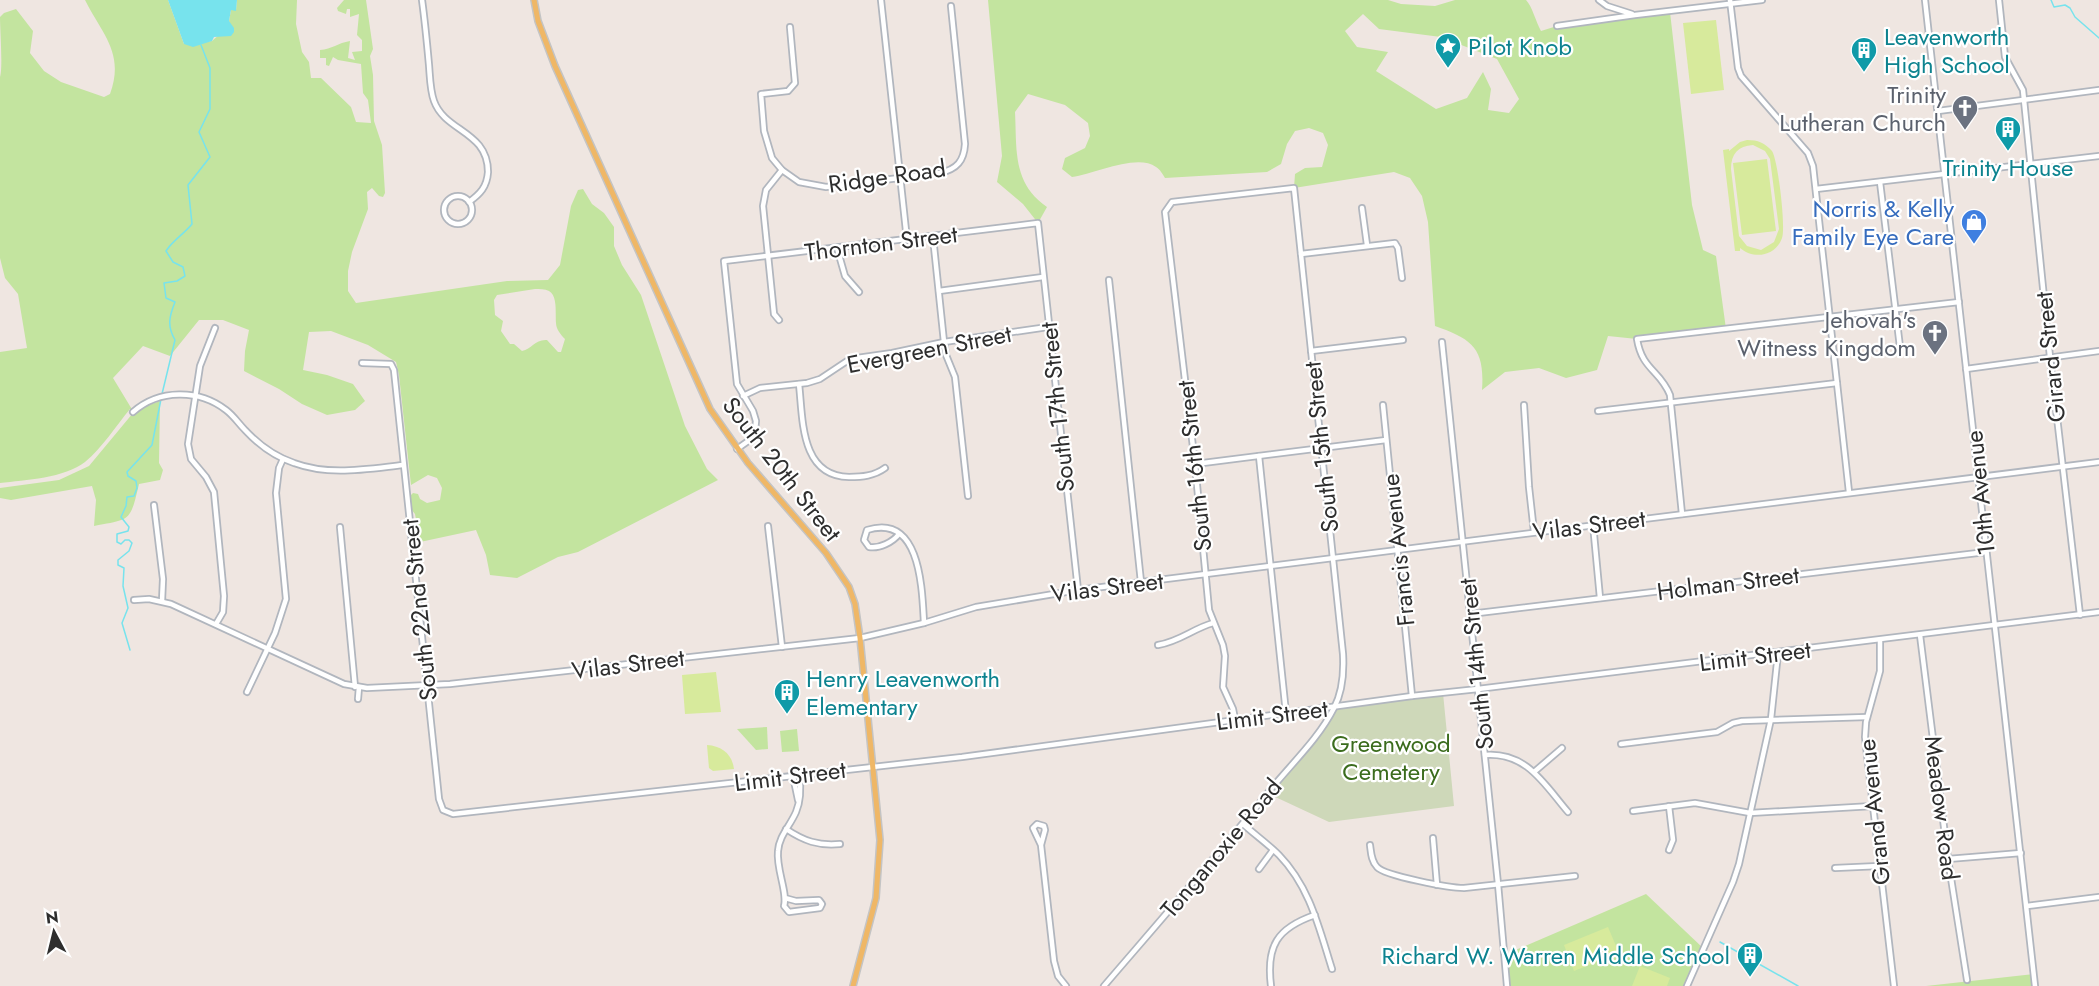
<svg xmlns="http://www.w3.org/2000/svg" width="2099" height="986" viewBox="0 0 2099 986" font-family="Jost,sans-serif">
<style>
.green{fill:#c3e49f;fill-rule:evenodd}
.cemetery{fill:#ced8b9}
.pitch{fill:#d7ea9c;fill-rule:evenodd}
.water{fill:#77e3ed}
.lines{fill:none;stroke-linecap:round;stroke-linejoin:round}
.stream{stroke:#77e3ed;stroke-width:1.5}
.minor-casing{stroke:#b1b6be;stroke-width:8}
.major-casing{stroke:#c4c4c4;stroke-width:8}
.minor{stroke:#fff;stroke-width:4.5}
.major{stroke:#efb766;stroke-width:5}
.labels{text-anchor:middle;dominant-baseline:central;stroke-width:4.5;stroke-linejoin:round;paint-order:stroke}
.culture-label{font-size:24px;fill:#0d838f;stroke:#fff;text-anchor:start}
.worship-label{font-size:24px;fill:#5b616d;stroke:#fff;text-anchor:end}
.street-label{font-size:24px;fill:#2e2e2e;stroke:#fff}
.shop-label{font-size:24px;fill:#366cbe;stroke:#fff;text-anchor:end}
.park-label{font-size:24px;fill:#3b6c1d;stroke:#fff}
</style>
<rect width="100%" height="100%" fill="#efe6e1"/>
<g class="green">
<path d="M85 0H168L184 44 212 41 230 25 229 21 231 10H236L237 0H297L296 24 302 52 309 62 311 78H321L351 107 356 122 371 123 368 100 363 93 361 64 338 60 333 57 329 66 326 65V58H320V50C332 49 338 43 350 41L348 58 355 60 352 52 362 51V40L357 35 359 14 350 17V9H347L346 14 338 11 337 8 344 0H366L373 49 370 56 373 75 374 121 382 145 385 193 383 197 379 196 372 188 367 192 368 209 352 252 348 271V291L356 303 507 281 548 280 560 265 571 206 578 190 583 189 592 204 604 213 614 227V246L622 265 641 295 685 426 707 469 718 480 578 552 558 557 517 578 490 575 486 555 476 530 420 542 415 514 411 509 409 497 413 493 418 494 420 499 427 503 440 500 442 488 437 478 428 475 411 485 399 375 396 362 368 345 331 331 309 332 303 370 327 375 353 384 365 401 355 410 327 415 302 404 279 389 244 371 245 351 249 330 223 320H199L170 356 143 346 113 378 133 411 160 401 159 463 163 470 160 480 139 484C130 522 131 519 94 526L96 500 92 486 11 500 0 498V488L59 480 89 466 133 413 130 409C116 426 102 448 85 462 65 478 25 480 0 483V352L27 348 18 294 5 278 0 258V77C3 69 0 29 0 17L4 13 16 9 33 31 30 53 44 71 61 82 104 97 110 94C125 53 102 34 85 0ZM535 289C539 289 545 289 549 291 558 296 555 314 556 323 556 329 561 335 565 339L561 352H558L547 340C535 339 532 349 522 351L514 344H510L501 331 503 321 495 315 494 300 497 295Z"/>
<path d="M988 0H1388L1401 4 1435 6 1455 0H1526C1532 6 1536 22 1541 31L1557 26 1670 12 1692 205 1703 250 1716 256 1726 329 1637 339 1608 336 1597 370 1566 378 1539 368 1505 372 1482 390C1485 348 1472 339 1435 326L1428 222 1422 196 1410 178 1394 172 1294 188 1295 174 1305 168 1322 167 1328 145 1323 133 1309 128 1295 131 1287 144 1281 164 1267 172 1165 178C1163 175 1160 169 1156 167 1137 153 1095 174 1072 177L1062 169 1065 158 1085 148 1090 136 1088 123 1065 105 1028 94 1015 112C1017 149 1012 183 1047 207L1038 223 1023 204 997 182 1002 156ZM1363 14 1379 29 1441 37 1497 59 1519 99 1509 113 1488 110 1491 89 1483 72 1467 98 1436 109 1376 71 1388 52 1357 47 1345 31Z"/>
<polygon points="767,727 768,749 756,750 737,729"/>
<polygon points="797,729 799,751 782,752 780,731"/>
<polygon points="1646,894 1703,948 1687,986 1508,986 1504,955"/>
<polygon points="2034,974 2035,986 1926,986"/>
</g>
<polygon class="cemetery" points="1443,693 1454,806 1329,822 1267,793 1319,731 1335,707"/>
<g class="pitch">
<polygon points="1716,20 1724,90 1691,94 1683,23"/>
<path d="M1747 140C1758 140 1765 143 1772 151 1778 160 1786 228 1782 238 1776 256 1754 260 1740 248V251H1735L1723 150 1729 149V151L1740 142ZM1753 145 1765 151 1770 159 1779 229 1774 242 1761 250 1747 246 1739 236 1731 169C1731 154 1738 146 1753 145Z"/>
<polygon points="1767,159 1776,231 1742,235 1733,163"/>
<polygon points="716,672 721,712 685,714 682,675"/>
<path d="M707 745C722 746 732 754 734 769L713 771 709 768Z"/>
<polygon points="1608,927 1619,953 1574,971 1564,945"/>
<polygon points="1640,966 1670,978 1667,986 1632,986"/>
</g>
<polygon class="water" points="168,0 237,0 236,11 231,10 229,21 234,28 234,32 231,36 214,37 212,41 193,47 184,44"/>
<g class="lines">
<g class="stream">
<polyline points="2051,0 2054,7 2065,5 2070,8 2075,17 2099,38"/>
<path d="M162 394 175 340C167 326 169 317 175 302L166 298 164 283 177 281 185 276 183 267 173 262 166 251C173 240 184 234 192 224L188 185 210 157 199 132 210 109V68L201 45"/>
<polyline points="130,650 122,623 128,608 123,586 124,568 118,565 118,560 129,551 132,543 129,540 125,540 121,544 117,542 117,534 128,531 129,527 121,517 126,506 127,497 134,496 137,488 136,481 128,476 127,472 152,445 161,399"/>
<polyline points="1720,942 1798,986"/>
</g>
<g class="minor-casing">
<g id="minor">
<path d="M422 0C425 22 427 43 429 65 430 77 430 90 434 101 445 132 488 131 488 172 487 187 480 194 469 202"/>
<polyline points="881,0 907,240"/>
<polyline points="1599,0 1607,6 1632,14"/>
<polyline points="1730,0 1738,68 1741,76 1808,153 1813,166 1849,492"/>
<polyline points="1925,0 2035,986"/>
<polyline points="1999,0 2005,57 2023,90 2050,357 2080,615"/>
<polyline points="1557,26 1635,15 1762,0"/>
<path d="M790 27 795 83 788 91 761 94 764 131 772 158 782 170 799 182 826 187 940 173C957 169 964 161 965 144L951 6"/>
<polyline points="1938,111 2099,90"/>
<polyline points="1880,182 1900,347"/>
<polyline points="1816,189 2099,156"/>
<circle cx="458" cy="210" r="14"/>
<polyline points="1362,208 1367,245"/>
<polyline points="933,237 944,342 946,355 955,377 968,496"/>
<polyline points="837,248 845,276 859,292"/>
<polyline points="1301,254 1395,243 1398,248 1402,278"/>
<polyline points="1109,280 1141,582"/>
<polyline points="939,291 1043,277"/>
<polyline points="779,320 774,314 763,206 766,190 782,170"/>
<polyline points="215,328 200,366 188,444 191,459 206,477 214,492 224,596 223,612 216,624"/>
<polyline points="1442,342 1498,884 1507,986"/>
<polyline points="1311,351 1403,340"/>
<polyline points="362,363 391,364 394,370 439,799 443,810 453,814 962,757 1412,696 1478,689 2099,612"/>
<polyline points="1966,369 2099,351"/>
<path d="M799 384C803 419 800 476 849 477 862 477 874 476 885 468"/>
<polyline points="743,396 760,388 807,383 820,379 850,359 892,353 944,342 1048,327"/>
<polyline points="1383,405 1412,696"/>
<polyline points="1524,405 1529,487 1534,532"/>
<polyline points="1598,411 1837,383"/>
<path d="M133 412C159 389 199 389 226 410 234 416 238 423 245 430 258 444 276 457 294 463 329 476 366 469 403 465"/>
<polyline points="737,449 751,439 755,431 756,421 753,411 737,384 724,261 1038,223 1078,590"/>
<polyline points="1259,456 1286,713"/>
<polyline points="1195,464 1386,440"/>
<polyline points="154,505 163,579 162,601"/>
<path d="M1682 514 1670 395C1660 370 1642 370 1637 339L1959 302"/>
<polyline points="1593,524 1600,598"/>
<polyline points="768,526 782,647"/>
<polyline points="340,527 355,687"/>
<path d="M899 534C893 542 879 549 869 547L864 540 867 530C921 513 922 589 924 623"/>
<polyline points="134,600 149,599 171,604 344,684 367,688 450,684 860,638 924,623 976,607 1078,590 2099,462"/>
<polyline points="1470,614 1986,552"/>
<polyline points="1920,635 1948,859 1967,980"/>
<polyline points="1880,640 1880,671 1866,722 1865,737 1894,986"/>
<path d="M1158 645C1181 641 1192 629 1213 623"/>
<polyline points="247,692 275,633 286,599 276,493 279,468 283,459"/>
<polyline points="358,699 359,687"/>
<polyline points="1621,744 1717,732 1733,723 1742,721 1867,717"/>
<path d="M1485 755C1527 752 1544 784 1568 812"/>
<polyline points="1534,772 1562,748"/>
<polyline points="793,776 798,800"/>
<polyline points="1669,806 1673,840 1669,850"/>
<polyline points="1633,811 1695,803 1750,813 1873,806"/>
<path d="M1243 824C1254 834 1268 844 1279 855 1310 887 1319 928 1332 969"/>
<path d="M786 829C804 841 818 846 840 844"/>
<polyline points="1433,838 1437,885"/>
<polyline points="1041,845 1033,828 1037,824 1044,826 1045,830 1041,845 1054,961 1058,976 1066,986"/>
<path d="M1370 845C1371 852 1371 861 1377 867 1385 876 1450 888 1464 888L1575 876"/>
<polyline points="1948,859 2021,853"/>
<polyline points="1835,868 1879,866"/>
<polyline points="1259,869 1273,850"/>
<path d="M785 898 796 901 819 900 822 904 820 908 789 912 784 906C788 893 776 869 778 851 779 836 790 826 796 812 801 800 801 788 799 775"/>
<polyline points="2027,906 2099,897"/>
<path d="M1104 986C1159 922 1214 859 1267 794 1289 766 1318 740 1334 708 1343 691 1344 672 1343 654L1294 188 1172 202 1165 212 1195 464 1209 610 1223 645 1225 656 1223 687 1233 709 1235 719"/>
<path d="M1271 986C1266 946 1277 928 1315 915"/>
<polyline points="1687,986 1733,882 1739,864 1771,719 1778,653"/>
</g>
</g>
<g class="major-casing">
<polyline id="major" points="534,0 538,21 555,66 710,409 748,463 826,553 849,587 855,604 860,638 880,840 876,898 853,986"/>
</g>
<use href="#minor" class="minor"/>
<use href="#major" class="major"/>
</g>
<defs>
<g id="sight-pin" transform="scale(1.35)"><path d="M0 17L-7.5 6A9.5 9.5 0 1 1 7.5 6Z" fill="#0f9aa8" stroke="#fff"/><path d="M0-6L1.8-2.2L6-1.7L2.9 1.2L3.7 5.4L0 3.3L-3.7 5.4L-2.9 1.2L-6-1.7L-1.8-2.2Z" fill="#fff"/></g>
<g id="building-pin" transform="scale(1.35)"><path d="M0 17L-7.5 6A9.5 9.5 0 1 1 7.5 6Z" fill="#0f9aa8" stroke="#fff"/><path d="M-4-6H4V6H1V3H-1V6H-4ZM-2.5-4.3h1.7v1.8h-1.7ZM.8-4.3h1.7v1.8H.8ZM-2.5-1h1.7V.8h-1.7ZM.8-1h1.7V.8H.8Z" fill="#fff"/></g>
<g id="church-pin" transform="scale(1.35)"><path d="M0 17L-7.5 6A9.5 9.5 0 1 1 7.5 6Z" fill="#6b7280" stroke="#fff"/><path d="M-1.2-6h2.4v3.5h3.3v2.4h-3.3V6h-2.4V-.1h-3.3v-2.4h3.3Z" fill="#fff"/></g>
<g id="shop-pin" transform="scale(1.35)"><path d="M0 17L-7.5 6A9.5 9.5 0 1 1 7.5 6Z" fill="#3f7fe0" stroke="#fff"/><path d="M-5-2.5h2.3a2.7 3.5 0 0 1 5.4 0H5L5.5 6h-11ZM-1.5-2.5h3a1.5 2.3 0 0 0-3 0Z" fill="#fff"/></g>
</defs>
<g fill-rule="evenodd">
<use href="#sight-pin" x="1448" y="46"/>
<use href="#building-pin" x="1864" y="50"/>
<use href="#church-pin" x="1965" y="108"/>
<use href="#building-pin" x="2008" y="129"/>
<use href="#shop-pin" x="1974" y="222"/>
<use href="#church-pin" x="1935" y="333"/>
<use href="#building-pin" x="787" y="692"/>
<use href="#building-pin" x="1750" y="955"/>
</g>
<g class="labels">
<g class="culture-label">
<text x="1884" y="36">Leavenworth<tspan x="1884" dy="28">High School</tspan></text>
<text x="1468" y="46">Pilot Knob</text>
<text x="2008" y="167" text-anchor="middle">Trinity House</text>
<text x="806" y="678">Henry Leavenworth<tspan x="806" dy="28">Elementary</tspan></text>
<text x="1730" y="955" text-anchor="end">Richard W. Warren Middle School</text>
</g>
<g class="worship-label">
<text x="1946" y="94">Trinity<tspan x="1946" dy="28">Lutheran Church</tspan></text>
<text x="1916" y="319">Jehovah's<tspan x="1916" dy="28">Witness Kingdom</tspan></text>
</g>
<g class="street-label">
<text transform="translate(887 176) rotate(-8)">Ridge Road</text>
<text transform="translate(881 243) rotate(-7)">Thornton Street</text>
<text transform="translate(929 349) rotate(-11)">Evergreen Street</text>
<text transform="translate(2050 357) rotate(-96)">Girard Street</text>
<text transform="translate(1057 407) rotate(-96)">South 17th Street</text>
<text transform="translate(1321 447) rotate(-96)">South 15th Street</text>
<text transform="translate(1194 466) rotate(-96)">South 16th Street</text>
<text transform="translate(782 469) rotate(52)">South 20th Street</text>
<text transform="translate(1980 493) rotate(-96)">10th Avenue</text>
<text transform="translate(1589 525) rotate(-7)">Vilas Street</text>
<text transform="translate(1398 550) rotate(-96)">Francis Avenue</text>
<text transform="translate(1728 583) rotate(-7)">Holman Street</text>
<text transform="translate(1107 587) rotate(-7)">Vilas Street</text>
<text transform="translate(419 610) rotate(-96)">South 22nd Street</text>
<text transform="translate(1755 656) rotate(-7)">Limit Street</text>
<text transform="translate(628 664) rotate(-7)">Vilas Street</text>
<text transform="translate(1476 664) rotate(-96)">South 14th Street</text>
<text transform="translate(1272 715) rotate(-7)">Limit Street</text>
<text transform="translate(790 776) rotate(-7)">Limit Street</text>
<text transform="translate(1942 808) rotate(83)">Meadow Road</text>
<text transform="translate(1874 812) rotate(-96)">Grand Avenue</text>
<text transform="translate(1221 848) rotate(-50)">Tonganoxie Road</text>
</g>
<g class="shop-label">
<text x="1954" y="208">Norris &amp; Kelly<tspan x="1954" dy="28">Family Eye Care</tspan></text>
</g>
<g class="park-label">
<text x="1391" y="743">Greenwood<tspan x="1391" dy="28">Cemetery</tspan></text>
</g>
</g>
<g transform="translate(54 932) rotate(353)" stroke="#ffffff" stroke-width="4.5" paint-order="stroke">
<path d="M0-4.5L10 22L0 15L-10 22Z" fill="#2e2e2e"/>
<text y="-9" font-size="16" font-weight="bold" text-anchor="middle" fill="#2e2e2e">N</text>
</g>
</svg>
